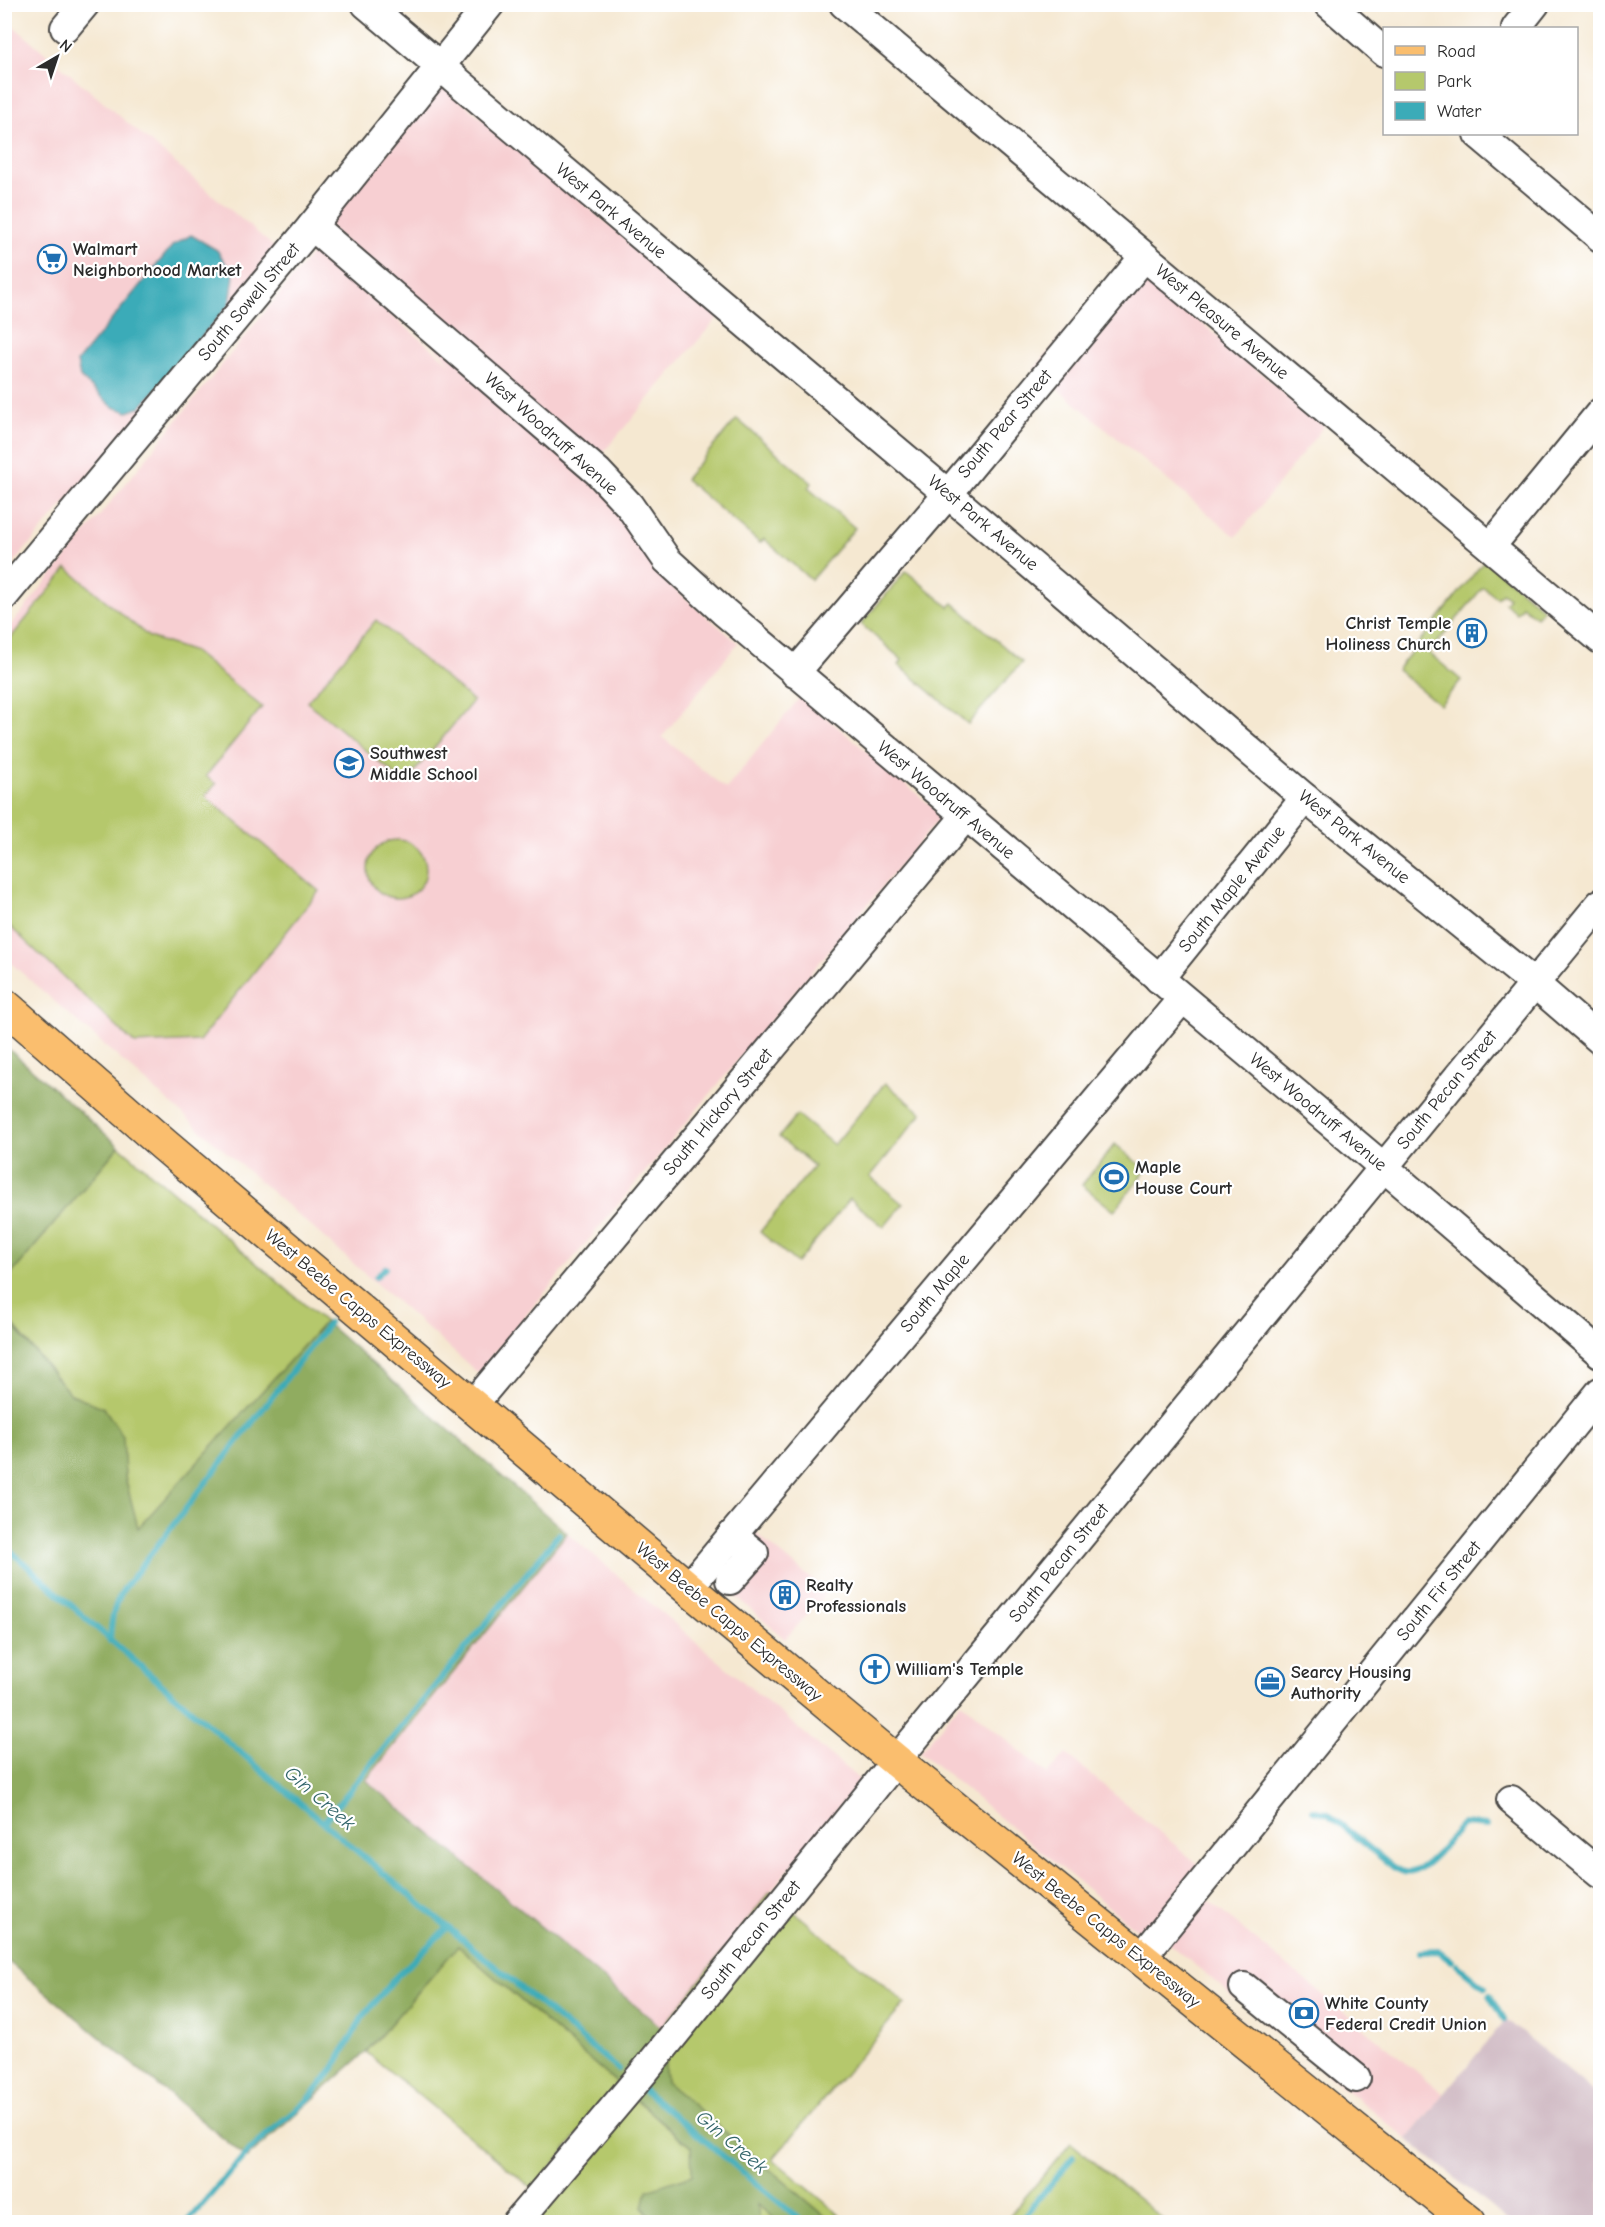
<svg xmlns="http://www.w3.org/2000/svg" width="1605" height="2227" viewBox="0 0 1605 2227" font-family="'Comic Neue',sans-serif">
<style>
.built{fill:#f7cfd2}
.industrial{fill:#d2bdc6}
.green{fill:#b5c86c;stroke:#707a4c;stroke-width:1.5}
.forest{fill:#90ac60;stroke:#5e6c46;stroke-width:1.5}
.water{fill:#3babb8;stroke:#336b72;stroke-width:1.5}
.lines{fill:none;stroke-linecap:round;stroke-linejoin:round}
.stream{stroke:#3babb8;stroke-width:6}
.minor-casing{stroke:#494744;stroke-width:32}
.major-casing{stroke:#494744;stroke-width:36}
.minor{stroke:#fff;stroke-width:28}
.major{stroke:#fabe6e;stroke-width:33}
.labels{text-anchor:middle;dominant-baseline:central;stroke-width:4.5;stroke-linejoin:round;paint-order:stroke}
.street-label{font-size:18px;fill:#2b2b2b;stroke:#fff}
.poi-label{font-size:18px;font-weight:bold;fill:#2b2b2b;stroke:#fff;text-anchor:start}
.water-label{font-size:20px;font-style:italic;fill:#32656a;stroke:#fff}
</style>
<rect width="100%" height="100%" fill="#fff"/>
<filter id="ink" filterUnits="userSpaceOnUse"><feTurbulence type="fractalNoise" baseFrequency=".0167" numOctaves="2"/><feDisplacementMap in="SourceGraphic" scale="12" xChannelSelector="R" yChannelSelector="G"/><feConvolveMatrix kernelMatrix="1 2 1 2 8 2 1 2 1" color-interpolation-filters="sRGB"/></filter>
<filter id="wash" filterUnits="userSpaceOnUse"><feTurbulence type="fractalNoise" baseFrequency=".008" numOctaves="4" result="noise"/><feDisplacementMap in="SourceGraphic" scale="24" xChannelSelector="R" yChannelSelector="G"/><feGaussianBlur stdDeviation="1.35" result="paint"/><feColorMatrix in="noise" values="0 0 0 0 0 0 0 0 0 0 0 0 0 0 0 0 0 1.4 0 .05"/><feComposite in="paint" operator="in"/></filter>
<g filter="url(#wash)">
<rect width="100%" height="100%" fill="#f5e8d1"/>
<g class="built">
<polygon points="5,19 280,252 5,573"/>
<polygon points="443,86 719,316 584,475 608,495 665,580 738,643 662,737 726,789 801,696 942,815 478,1373 5,958 4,634 314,251 453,366 327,223"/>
<polygon points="1126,259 1324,426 1236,537 1034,369"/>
<polygon points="751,1529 827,1592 785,1639 712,1576"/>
<polygon points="567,1533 861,1781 770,1892 662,2028 366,1780"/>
<polygon points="961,1702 1048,1774 1066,1754 1199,1865 1142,1934 920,1752"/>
<polygon points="1200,1894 1444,2094 1407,2139 1163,1939"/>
</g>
<polygon class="industrial" points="1506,2019 1600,2097 1600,2222 1509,2222 1407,2139"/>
<g class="green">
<polygon points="737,419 812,483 808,488 855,528 811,580 764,539 760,543 685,479"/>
<polygon points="1485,560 1543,609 1536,617 1522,606 1516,613 1505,603 1509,598 1502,593 1497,598 1483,587 1429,653 1461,680 1440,705 1397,670"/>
<polygon points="67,568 149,637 194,652 262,707 206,776 216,784 205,796 319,891 199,1041 135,1044 5,922 5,645"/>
<polygon points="906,571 949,607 953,603 1022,662 968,724 899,665 902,660 861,624"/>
<polygon points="376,620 473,701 405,783 307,702"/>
<circle cx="397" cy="869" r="29"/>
<polygon points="885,1083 922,1113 870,1177 903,1204 884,1227 850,1199 797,1263 760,1232 814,1166 779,1137 797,1115 834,1145"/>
<polygon points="1115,1144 1146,1170 1114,1211 1082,1185"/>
<polygon points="119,1146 325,1322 138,1529 125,1477 122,1436 104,1408 69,1393 5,1315 5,1282"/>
<polygon points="770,1892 905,2003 773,2159 848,2222 832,2222 666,2082 662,2028"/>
<polygon points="458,1946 619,2085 533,2189 366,2052"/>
<polygon points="631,2096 778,2222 524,2222"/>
<polygon points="1071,2143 1166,2222 1004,2222"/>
</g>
<g class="forest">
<polygon points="5,1046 119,1146 5,1282"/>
<polygon points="4,1315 69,1393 104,1408 123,1436 125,1477 138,1528 325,1322 567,1533 366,1780 662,2028 666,2082 832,2222 778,2222 758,2205 759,2222 653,2222 643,2207 647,2190 692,2175 691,2147 458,1946 366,2052 247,2158 5,1959"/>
</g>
<polygon class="water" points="191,235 217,250 234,276 230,304 141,407 128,412 113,407 80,377 77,362 173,245"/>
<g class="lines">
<g class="stream">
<polyline points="376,1277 385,1268"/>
<path d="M4 1545C204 1726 412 1897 618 2069"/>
<path d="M110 1641C111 1621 113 1607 123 1590L329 1323"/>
<path d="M1313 1810 1328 1814 1393 1867C1399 1870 1405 1874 1412 1872 1430 1867 1450 1838 1462 1824L1487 1826"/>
<polyline points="323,1823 559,1534"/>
<polyline points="1420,1952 1439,1951 1452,1961"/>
<polyline points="1457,1965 1485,1988"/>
<polyline points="1490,1995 1504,2019"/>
<polyline points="641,2088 803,2222"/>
<polyline points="187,2222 243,2157 275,2127 308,2100 334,2068 362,2018 393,1980 448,1927"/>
<polyline points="1019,2222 1073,2157"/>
</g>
</g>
</g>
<g filter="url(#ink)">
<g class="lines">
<g class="minor-casing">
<g id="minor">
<polyline points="366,4 948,494 1305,798 1535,984 1600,1040"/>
<polyline points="844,4 1600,639"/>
<polyline points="1329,4 1384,52"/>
<polyline points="65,28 85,4"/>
<polyline points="1516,28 1535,4"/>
<polyline points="1478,134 1600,237"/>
<polyline points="312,226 598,472 629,505 667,560 723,611 1400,1181 1600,1353"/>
<polyline points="1491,546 1600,413"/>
<polyline points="4,596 312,226 490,4"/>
<polyline points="795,673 948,494 1144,257"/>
<polyline points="1159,979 1305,798"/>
<polyline points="472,1406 965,817"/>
<polyline points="730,1580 754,1553 732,1535"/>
<polyline points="688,1588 1182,999"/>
<polyline points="1511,1800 1600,1874"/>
<polyline points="1141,1958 1600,1392"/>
<polyline points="1244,1987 1356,2078"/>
<polyline points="517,2222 644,2072 896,1761 1600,904"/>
</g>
</g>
<g class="major-casing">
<polyline id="major" points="4,1005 163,1144 695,1594 896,1761 1469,2222"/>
</g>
<use href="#minor" class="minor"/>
<use href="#major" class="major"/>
</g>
</g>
<defs>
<g id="supermarket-ring" transform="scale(1.5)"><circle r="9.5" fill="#fff" stroke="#1f6fb2" stroke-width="1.5"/><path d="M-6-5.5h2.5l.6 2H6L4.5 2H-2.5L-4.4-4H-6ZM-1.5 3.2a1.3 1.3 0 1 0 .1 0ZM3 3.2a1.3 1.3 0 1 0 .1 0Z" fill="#1f6fb2"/></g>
<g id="building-ring" transform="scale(1.5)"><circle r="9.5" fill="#fff" stroke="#1f6fb2" stroke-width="1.5"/><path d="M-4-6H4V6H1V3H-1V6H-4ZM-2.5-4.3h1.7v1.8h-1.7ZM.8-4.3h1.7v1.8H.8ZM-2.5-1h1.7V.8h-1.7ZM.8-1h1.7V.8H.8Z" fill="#1f6fb2"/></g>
<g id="school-ring" transform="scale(1.5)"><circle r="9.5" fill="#fff" stroke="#1f6fb2" stroke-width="1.5"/><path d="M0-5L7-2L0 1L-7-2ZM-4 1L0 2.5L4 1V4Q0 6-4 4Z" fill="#1f6fb2"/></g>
<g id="stadium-ring" transform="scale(1.5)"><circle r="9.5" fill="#fff" stroke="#1f6fb2" stroke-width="1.5"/><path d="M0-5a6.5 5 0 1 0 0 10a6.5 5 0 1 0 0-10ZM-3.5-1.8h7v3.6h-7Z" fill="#1f6fb2"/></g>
<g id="church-ring" transform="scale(1.5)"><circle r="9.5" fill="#fff" stroke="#1f6fb2" stroke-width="1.5"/><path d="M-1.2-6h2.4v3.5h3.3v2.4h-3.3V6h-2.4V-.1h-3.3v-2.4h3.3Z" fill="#1f6fb2"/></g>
<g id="office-ring" transform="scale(1.5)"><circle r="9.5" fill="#fff" stroke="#1f6fb2" stroke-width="1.5"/><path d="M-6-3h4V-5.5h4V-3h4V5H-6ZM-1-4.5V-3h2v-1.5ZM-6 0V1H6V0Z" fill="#1f6fb2"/></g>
<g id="bank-ring" transform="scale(1.5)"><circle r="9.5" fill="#fff" stroke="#1f6fb2" stroke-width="1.5"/><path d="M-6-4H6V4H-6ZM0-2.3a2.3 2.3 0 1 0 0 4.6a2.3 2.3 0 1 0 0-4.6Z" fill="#1f6fb2"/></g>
</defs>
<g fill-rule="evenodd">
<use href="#supermarket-ring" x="52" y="259"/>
<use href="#building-ring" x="1472" y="633"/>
<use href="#school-ring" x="349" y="763"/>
<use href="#stadium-ring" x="1114" y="1177"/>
<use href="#building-ring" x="785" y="1595"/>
<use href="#church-ring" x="875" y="1669"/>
<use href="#office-ring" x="1270" y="1682"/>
<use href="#bank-ring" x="1304" y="2013"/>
</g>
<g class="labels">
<g class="street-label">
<text transform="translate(611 211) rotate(40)">West Park Avenue</text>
<text transform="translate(249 302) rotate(-50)">South Sowell Street</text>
<text transform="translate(1222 322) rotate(40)">West Pleasure Avenue</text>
<text transform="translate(1005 424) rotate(-50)">South Pear Street</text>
<text transform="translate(551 434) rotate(42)">West Woodruff Avenue</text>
<text transform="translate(983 523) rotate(40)">West Park Avenue</text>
<text transform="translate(946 800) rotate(40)">West Woodruff Avenue</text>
<text transform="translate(1354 837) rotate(39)">West Park Avenue</text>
<text transform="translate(1232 889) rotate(-51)">South Maple Avenue</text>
<text transform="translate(1447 1090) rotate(-51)">South Pecan Street</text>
<text transform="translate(718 1112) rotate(-50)">South Hickory Street</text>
<text transform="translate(1318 1112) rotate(40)">West Woodruff Avenue</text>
<text transform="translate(935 1293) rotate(-50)">South Maple</text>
<text transform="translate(358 1309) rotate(40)">West Beebe Capps Expressway</text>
<text transform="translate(1059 1563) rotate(-51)">South Pecan Street</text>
<text transform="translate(1439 1591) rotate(-51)">South Fir Street</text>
<text transform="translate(729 1622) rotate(40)">West Beebe Capps Expressway</text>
<text transform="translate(1106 1930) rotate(39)">West Beebe Capps Expressway</text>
<text transform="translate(751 1940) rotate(-51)">South Pecan Street</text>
</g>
<g class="poi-label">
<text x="73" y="249">Walmart<tspan x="73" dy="21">Neighborhood Market</tspan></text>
<text x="1451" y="623" text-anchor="end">Christ Temple<tspan x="1451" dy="21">Holiness Church</tspan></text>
<text x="370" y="753">Southwest<tspan x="370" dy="21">Middle School</tspan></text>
<text x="1135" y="1167">Maple<tspan x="1135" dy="21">House Court</tspan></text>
<text x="806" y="1585">Realty<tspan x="806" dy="21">Professionals</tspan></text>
<text x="896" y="1669">William's Temple</text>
<text x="1291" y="1672">Searcy Housing<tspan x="1291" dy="21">Authority</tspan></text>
<text x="1325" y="2003">White County<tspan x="1325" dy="21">Federal Credit Union</tspan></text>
</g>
<g class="water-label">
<text transform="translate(320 1798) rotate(41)">Gin Creek</text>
<text transform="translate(732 2142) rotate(40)">Gin Creek</text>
</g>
</g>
<rect width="1605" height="2227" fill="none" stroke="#fff" stroke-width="24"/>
<rect x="1383" y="27" width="195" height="108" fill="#ffffff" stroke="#aaaaaa" stroke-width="1.5"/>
<rect x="1395" y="46" width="30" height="9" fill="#fabe6e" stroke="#aaaaaa" stroke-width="1.5"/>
<text x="1437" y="57" font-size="18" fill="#2b2b2b">Road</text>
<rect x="1395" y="72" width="30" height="18" fill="#b5c86c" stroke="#aaaaaa" stroke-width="1.5"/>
<text x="1437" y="87" font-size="18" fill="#2b2b2b">Park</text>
<rect x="1395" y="102" width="30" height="18" fill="#3babb8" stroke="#aaaaaa" stroke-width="1.5"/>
<text x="1437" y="117" font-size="18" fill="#2b2b2b">Water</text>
<g transform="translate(57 57) rotate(39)" stroke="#ffffff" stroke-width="4.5" paint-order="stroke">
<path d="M0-4.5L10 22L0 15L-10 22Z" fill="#2b2b2b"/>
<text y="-9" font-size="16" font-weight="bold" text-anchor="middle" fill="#2b2b2b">N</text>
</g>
</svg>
